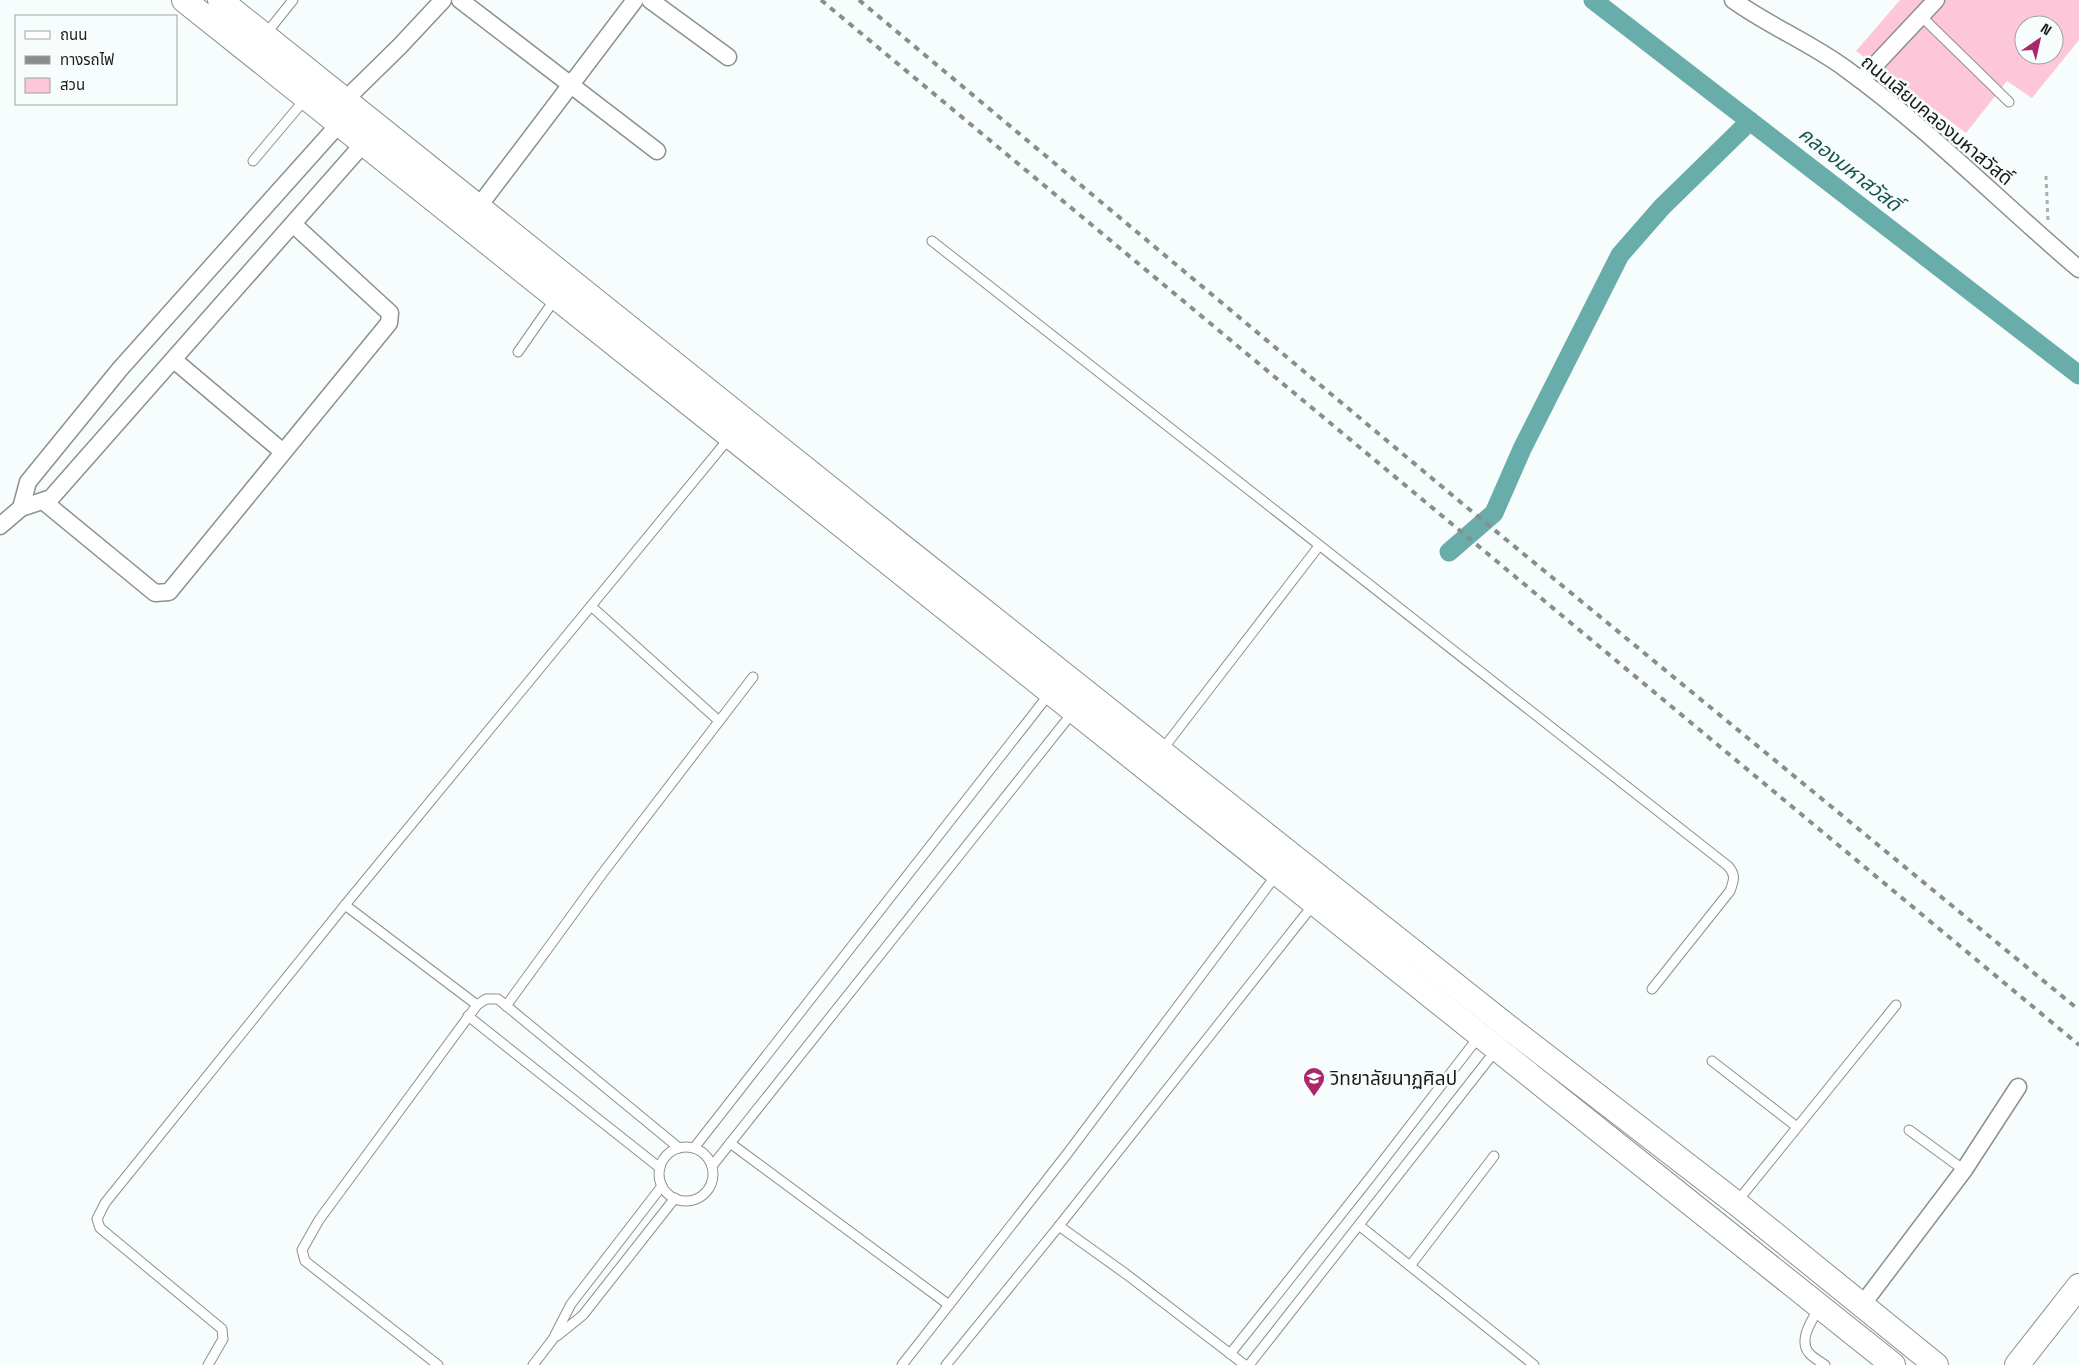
<svg xmlns="http://www.w3.org/2000/svg" width="2079" height="1365" viewBox="0 0 2079 1365" font-family="'Space Grotesk','Noto Sans Thai',sans-serif">
<style>
.green{fill:#fec6d9;fill-rule:evenodd}
.lines{fill:none;stroke-linecap:round;stroke-linejoin:round}
.canal{stroke:#68ada9;stroke-width:19}
.service-casing{stroke:#8b9190;stroke-width:11}
.minor-casing{stroke:#8b9190;stroke-width:19}
.secondary-casing{stroke:#8b9190;stroke-width:26}
.path{stroke:#abb0af;stroke-width:3;stroke-dasharray:4 4;stroke-linecap:butt}
.service{stroke:#fff;stroke-width:9}
.minor{stroke:#fff;stroke-width:16}
.secondary{stroke:#fff;stroke-width:24}
.rail{stroke:#898d8c;stroke-width:4;stroke-dasharray:6 6;stroke-linecap:butt}
.labels{text-anchor:middle;dominant-baseline:central;stroke-width:5;stroke-linejoin:round;paint-order:stroke}
.street-label{font-size:19px;fill:#1a1c1c;stroke:#f7fdfc}
.poi-label{font-size:19px;fill:#1a1c1c;stroke:#f7fdfc;text-anchor:start}
.water-label{font-size:20px;font-style:italic;fill:#175350;stroke:#f7fdfc}
</style>
<rect width="100%" height="100%" fill="#f7fdfc"/>
<path class="green" d="M1900 0H2079V40L2032 98 2007 81 1966 133 1856 51ZM2024 25H2054V55H2024Z"/>
<g class="lines">
<g class="canal">
<polyline points="1593,0 2079,375"/>
<polyline points="1449,552 1494,513 1522,449 1620,255 1662,207 1750,121"/>
</g>
<g class="service-casing">
<g id="service">
<polyline points="1921,16 2009,102"/>
<polyline points="265,35 293,0"/>
<polyline points="253,161 306,98"/>
<path d="M932 241 1728 866C1736 875 1734 880 1730 891L1652 989"/>
<polyline points="518,352 555,299"/>
<polyline points="591,606 719,721"/>
<polyline points="1162,750 1319,546"/>
<polyline points="345,905 477,1005"/>
<polyline points="506,1006 602,874 753,677"/>
<polyline points="468,1016 660,1168"/>
<polyline points="1712,1061 1797,1127"/>
<polyline points="1909,1130 1964,1170"/>
<polyline points="730,1143 949,1305"/>
<circle cx="686" cy="1174" r="27"/>
<polyline points="694,1148 1050,693"/>
<polyline points="712,1166 1073,712"/>
<polyline points="1736,1203 1896,1005"/>
<polyline points="1059,1226 1313,905"/>
<polyline points="1360,1226 1534,1365"/>
<polyline points="1410,1266 1494,1156"/>
<path d="M1819 1308C1812 1320 1798 1340 1809 1353 1813 1358 1821 1362 1825 1365"/>
<polyline points="557,1336 583,1315 675,1198"/>
<polyline points="1230,1354 1369,1179 1480,1035"/>
<polyline points="208,1365 223,1339 222,1329 100,1228 97,1219 105,1203 345,905 730,437"/>
<polyline points="438,1365 305,1261 302,1250 319,1220 477,1005 486,999 498,999 679,1148"/>
<polyline points="533,1365 553,1339 571,1304 662,1186"/>
<polyline points="902,1365 1067,1154 1277,874"/>
<polyline points="946,1365 1059,1226 1126,1274 1245,1365"/>
<polyline points="1249,1365 1496,1050"/>
</g>
</g>
<g class="minor-casing">
<g id="minor">
<polyline points="460,0 657,151"/>
<polyline points="650,0 728,57"/>
<path d="M1733 0C1769 26 1811 43 1846 69 1929 129 2001 203 2079 269"/>
<polyline points="1861,80 1936,0"/>
<polyline points="346,99 400,46 443,0"/>
<polyline points="479,206 635,0"/>
<polyline points="174,360 283,452"/>
<polyline points="43,501 155,593 169,592 389,323 390,313 293,224"/>
<polyline points="21,508 28,482 120,369 339,124"/>
<polyline points="0,526 21,508 51,498 364,143"/>
<polyline points="1862,1305 1964,1170 2018,1087"/>
</g>
</g>
<g class="secondary-casing">
<g id="secondary">
<polyline points="184,0 1893,1365"/>
<polyline points="220,0 898,543 1512,1030 1736,1203 1936,1365"/>
<polyline points="2017,1365 2079,1286"/>
</g>
</g>
<polyline class="path" points="2046,176 2048,220"/>
<use href="#service" class="service"/>
<use href="#minor" class="minor"/>
<use href="#secondary" class="secondary"/>
<g class="rail">
<polyline points="821,0 2079,1045"/>
<polyline points="859,0 1464,505 2079,1010"/>
</g>
</g>
<defs>
<g id="university-pin" transform="scale(1.125)"><path d="M0 17L-7.5 6A9.5 9.5 0 1 1 7.5 6Z" fill="#ae266a" stroke="#f7fdfc"/><path d="M0-5L7-2L0 1L-7-2ZM-4 1L0 2.5L4 1V4Q0 6-4 4Z" fill="#fff"/></g>
</defs>
<g fill-rule="evenodd">
<use href="#university-pin" x="1314" y="1078"/>
</g>
<g class="labels">
<g class="street-label">
<text transform="translate(1937 120) rotate(40)">ถนนเลียบคลองมหาสวัสดิ์</text>
</g>
<g class="poi-label">
<text x="1330" y="1078">วิทยาลัยนาฏศิลป</text>
</g>
<g class="water-label">
<text transform="translate(1850 169) rotate(38)">คลองมหาสวัสดิ์</text>
</g>
</g>
<rect x="15" y="15" width="162" height="90" fill="#f7fdfc" stroke="#9fa3a2"/>
<rect x="25" y="31" width="25" height="8" fill="#ffffff" stroke="#9fa3a2"/>
<text x="60" y="40" font-size="15" fill="#1a1c1c">ถนน</text>
<rect x="25" y="56" width="25" height="8" fill="#898d8c" stroke="#9fa3a2"/>
<text x="60" y="65" font-size="15" fill="#1a1c1c">ทางรถไฟ</text>
<rect x="25" y="78" width="25" height="15" fill="#fec6d9" stroke="#9fa3a2"/>
<text x="60" y="90" font-size="15" fill="#1a1c1c">สวน</text>
<g transform="translate(2039 40) rotate(34)"><circle r="24" fill="#f7fdfc" stroke="#9fa3a2"/>
<path d="M0-4L9 19L0 12L-9 19Z" fill="#ae266a"/>
<text y="-8" font-size="14" font-weight="bold" text-anchor="middle" fill="#1a1c1c">N</text>
</g>
</svg>
